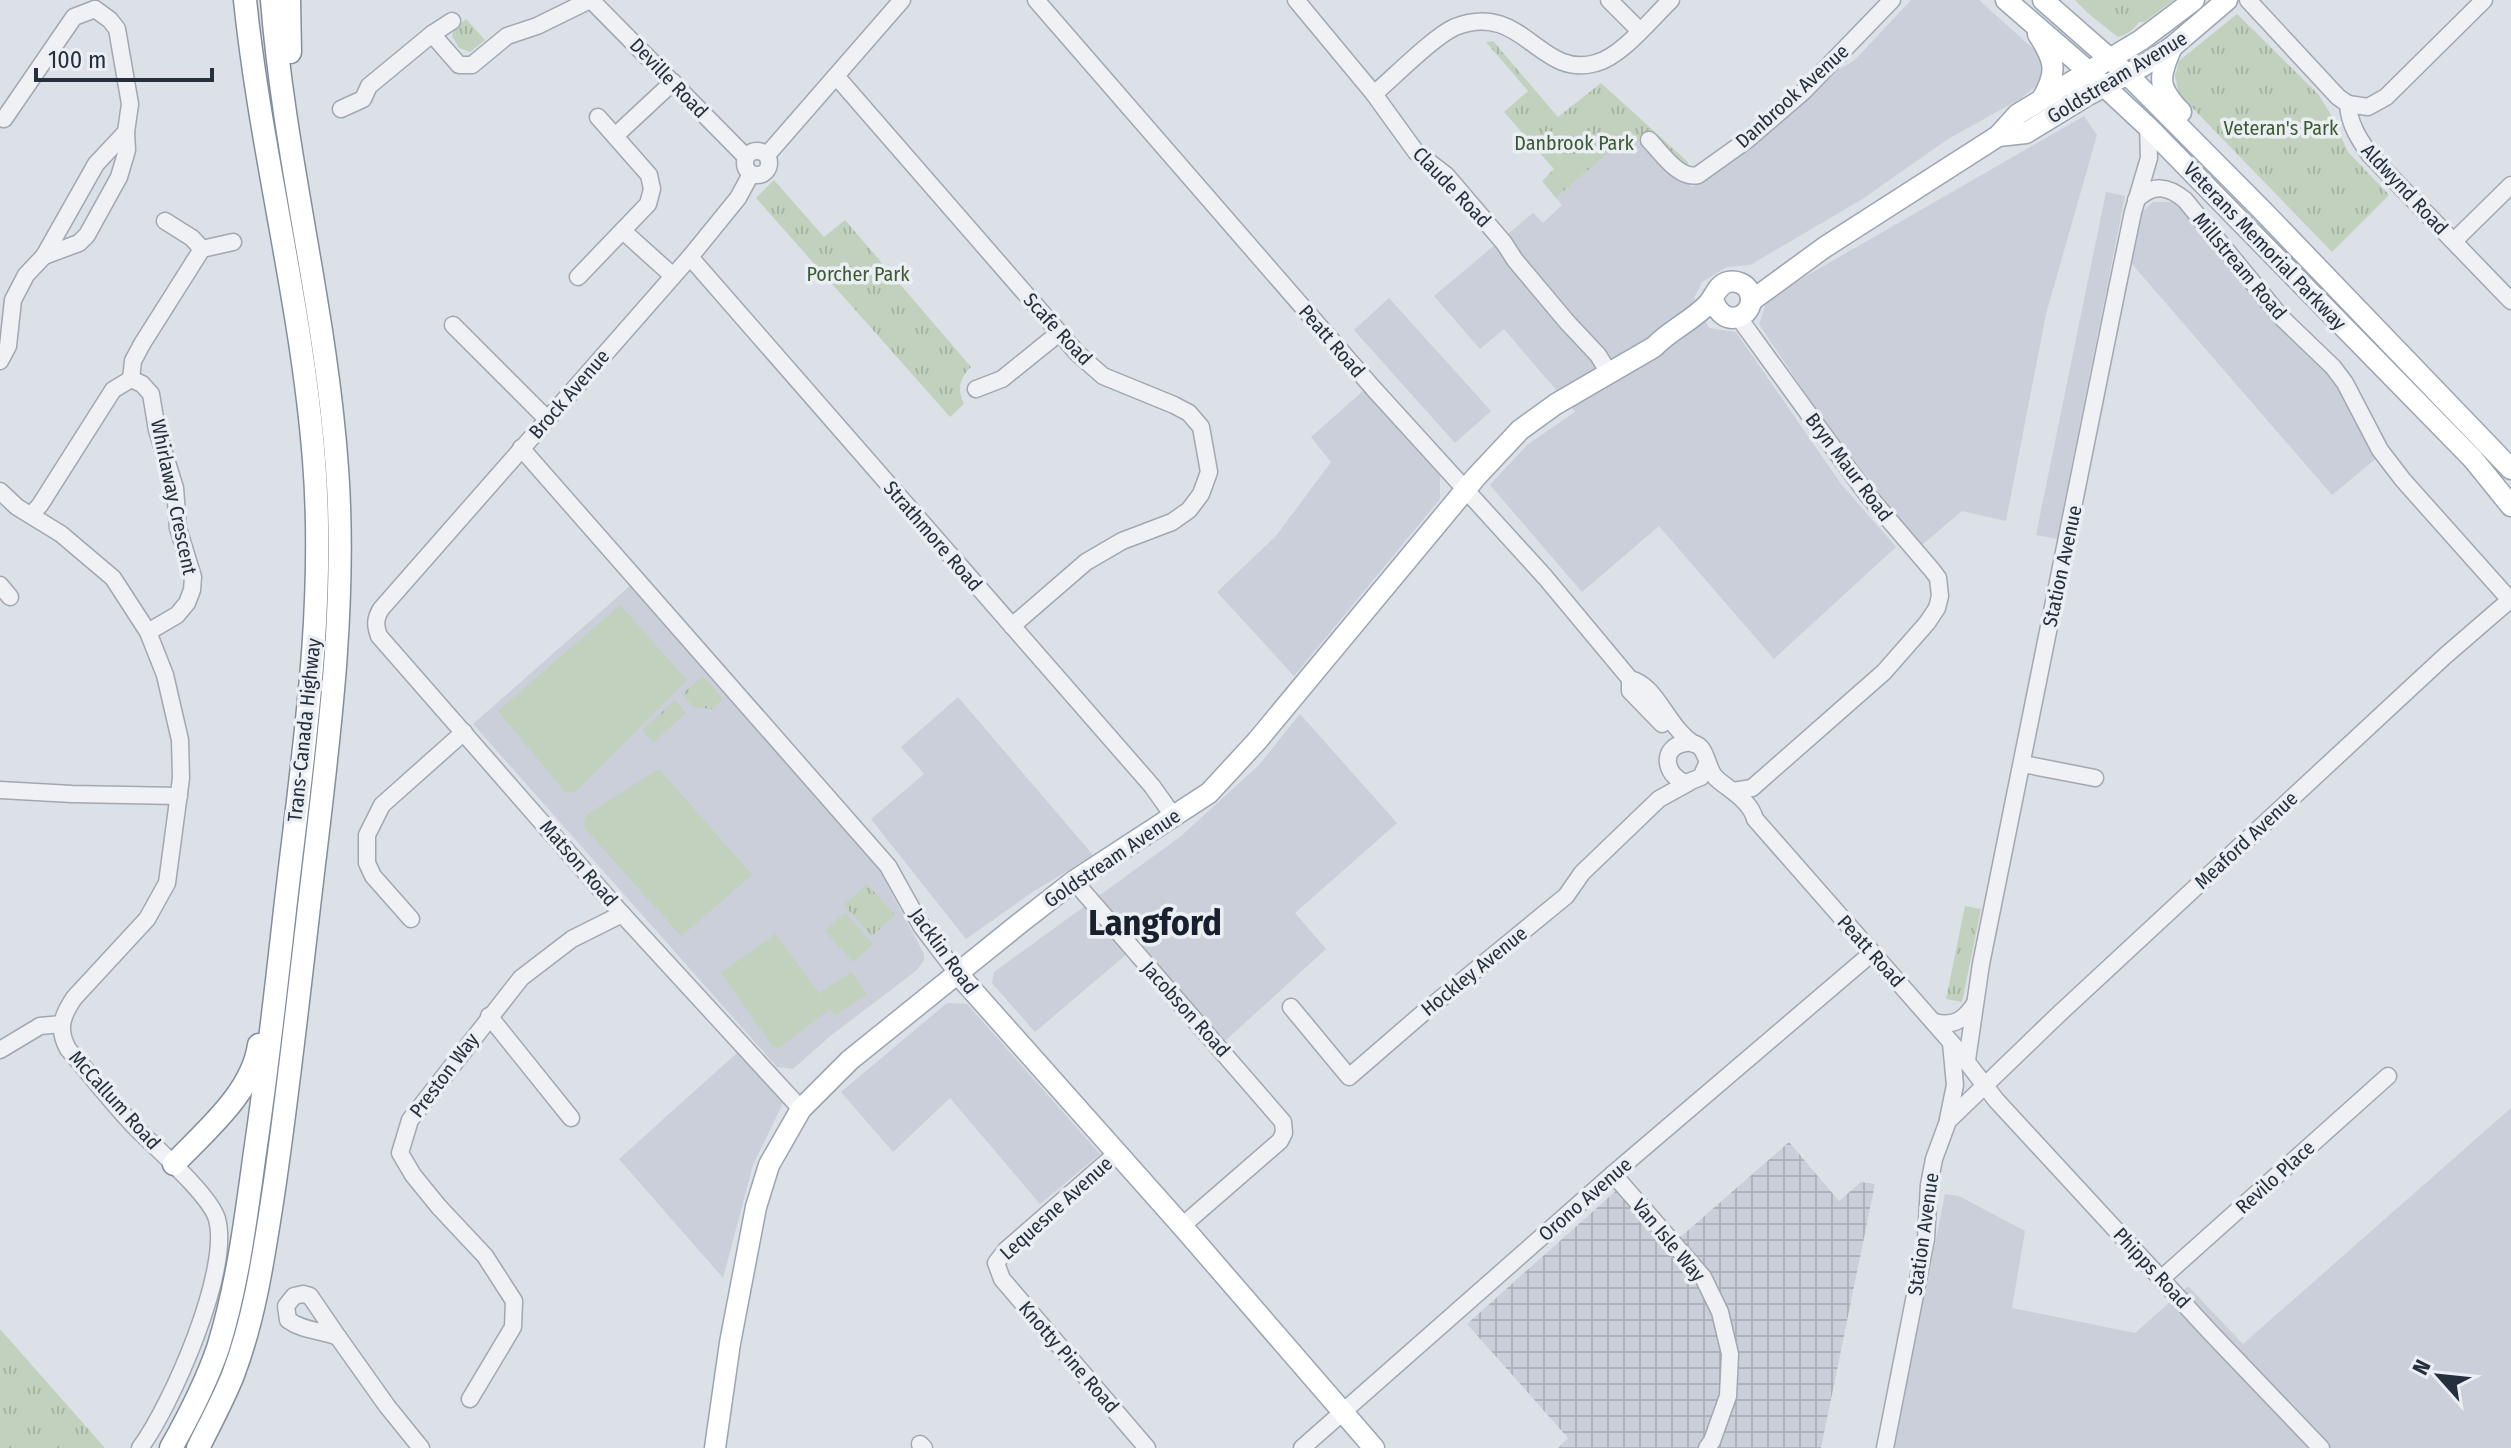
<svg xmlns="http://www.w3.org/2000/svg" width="2511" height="1448" viewBox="0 0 2511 1448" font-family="'Fira Sans Condensed',sans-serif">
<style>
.built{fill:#cacfd9}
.industrial{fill:url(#industrial-grid)}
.grass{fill:#c2d1bd}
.park{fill:url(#park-tufts)}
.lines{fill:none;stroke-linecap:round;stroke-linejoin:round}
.minor-casing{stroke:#a2a7b1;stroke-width:19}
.major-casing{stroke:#9ba5b2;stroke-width:23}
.highway-casing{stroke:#838e9d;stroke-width:25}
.minor{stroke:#eff1f5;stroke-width:16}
.major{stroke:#fff;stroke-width:20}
.highway{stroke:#fff;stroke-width:22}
.labels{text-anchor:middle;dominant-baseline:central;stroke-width:7;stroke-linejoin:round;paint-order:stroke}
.street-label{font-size:20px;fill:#262f3d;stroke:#ebeff4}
.park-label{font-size:20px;fill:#3b5933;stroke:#ebeff4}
.town-label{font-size:36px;font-weight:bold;fill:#18202e;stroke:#ebeff4}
</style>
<defs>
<pattern id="industrial-grid" width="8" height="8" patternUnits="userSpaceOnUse" patternTransform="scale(2)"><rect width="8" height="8" fill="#cacfd9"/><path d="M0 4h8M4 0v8" fill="none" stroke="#adb2bb"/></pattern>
<pattern id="park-tufts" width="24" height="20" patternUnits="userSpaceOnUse" patternTransform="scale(2)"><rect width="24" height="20" fill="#c2d1bd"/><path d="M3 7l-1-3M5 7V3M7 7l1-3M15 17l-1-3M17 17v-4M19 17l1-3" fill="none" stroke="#a7b4a3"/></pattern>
</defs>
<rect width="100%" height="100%" fill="#dce0e7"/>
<g class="built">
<polygon points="1911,0 1979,0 2039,54 2043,68 2039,84 2020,99 1948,139 1861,200 1750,265 1727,267 1702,282 1694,298 1709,328 1736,332 1841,484 1896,547 1774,659 1659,526 1582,592 1490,485 1527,445 1575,412 1504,329 1480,349 1434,296 1533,213 1543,223 1562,205 1556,198 1632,133 1692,187 1806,100 1838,70 1855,60"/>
<polygon points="2084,116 2097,135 2046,314 2006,521 1962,511 1922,545 1858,472 1759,324 1768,298"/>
<polygon points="2106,192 2125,196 2057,539 2036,535"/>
<polygon points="2153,202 2172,202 2197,221 2334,372 2378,457 2332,495 2132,264 2140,214"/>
<polygon points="1389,298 1491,411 1455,443 1354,330"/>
<polygon points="1364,390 1440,476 1440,499 1294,676 1217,592 1276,536 1331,462 1311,437"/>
<polygon points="631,585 880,871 924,954 924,960 917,970 829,1037 793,1069 777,1067 473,724"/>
<polygon points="958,697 1093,855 1034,891 966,939 871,819 924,774 901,747"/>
<polygon points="1300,714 1397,823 1295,913 1326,949 1215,1050 1128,953 1035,1032 992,983 994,972 1180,837 1259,765"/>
<polygon points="947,1003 967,1004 1100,1154 1040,1204 950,1098 893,1152 841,1092"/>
<polygon points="738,1052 784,1101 753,1165 723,1278 619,1159"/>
<polygon points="2511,1108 2511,1448 1894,1448 1945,1194 1959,1196 2025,1231 2012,1308 2135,1333 2188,1286 2243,1344"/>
</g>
<polygon class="industrial" points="1789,1142 1839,1201 1861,1182 1875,1184 1821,1448 1558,1448 1568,1438 1467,1324 1618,1189 1669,1247"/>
<g class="grass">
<polygon points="620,605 687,680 575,792 565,792 498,711"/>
<polygon points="659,769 752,875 681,936 583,826 586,815"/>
<polygon points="845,913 873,944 853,962 825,931"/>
<polygon points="775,934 822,997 820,992 852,972 867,995 835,1015 830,1009 779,1048 773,1047 721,973"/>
</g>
<g class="park">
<path d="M2075 0H2174L2144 22H2139C2134 30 2127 34 2118 37L2090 15Z"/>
<polygon points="2237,14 2318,94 2330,113 2348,152 2389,195 2332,252 2179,94 2175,76 2179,61"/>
<polygon points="466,19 485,40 470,52 459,48 452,36 454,28"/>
<polygon points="1493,41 1558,117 1601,83 1689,163 1673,170 1632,133 1556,198 1542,181 1554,169 1504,112 1528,91 1486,42"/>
<path d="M774 180 824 237 845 220 971 367C959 379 957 389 964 404L950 417 756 198Z"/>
<polygon points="703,676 723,699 711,709 693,707 682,694"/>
<polygon points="675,700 686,713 653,743 642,730"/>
<polygon points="867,884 895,915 872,936 844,905"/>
<polygon points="1965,906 1981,909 1962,1002 1946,999"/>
<polygon points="0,1329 105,1448 0,1448"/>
</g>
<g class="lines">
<g class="minor-casing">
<g id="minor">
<polyline points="591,0 746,157"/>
<path d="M1036 0 1373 388 1545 577 1630 679C1657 685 1667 727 1694 744"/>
<polyline points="1296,0 1374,94 1416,152 1446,175 1504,243 1515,260 1567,322 1598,355 1609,373"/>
<polyline points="1609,0 1639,30"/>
<path d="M2248 0 2338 97 2348 104C2349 124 2359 139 2370 155L2511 301"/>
<polyline points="432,34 459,65 472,65 507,36 537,26 590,0"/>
<polyline points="836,76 1077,353 1103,376 1174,405 1189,413 1201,427 1209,472 1201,494 1189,510 1172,522 1122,541 1086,562 1012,626"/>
<path d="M1374 94C1394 77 1433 37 1455 27 1523 0 1539 80 1596 63 1622 56 1651 19 1671 0"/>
<polyline points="2348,104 2368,107 2386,97 2484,0"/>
<polyline points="341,109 363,99 369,86 432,34 452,21"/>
<polyline points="4,119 74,17 95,9"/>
<polyline points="615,136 673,82"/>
<path d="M1649 140C1661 152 1679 180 1698 175L1747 140 1804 91 1892 0"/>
<circle cx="757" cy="163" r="12"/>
<polyline points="767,155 902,0"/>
<path d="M751 174 738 198 690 257 381 609C375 619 375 625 379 636L622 914 801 1109"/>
<path d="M2136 200C2153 184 2167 185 2185 200L2281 317 2333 367 2345 383 2380 450 2403 480 2510 600"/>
<polyline points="165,221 192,238 202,249"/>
<polyline points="623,231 673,276"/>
<polyline points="2454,241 2511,185"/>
<polyline points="44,256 79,243 87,235 119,177 127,150 126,132 130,104 117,29 110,20 95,9"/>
<polyline points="690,257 1152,786 1174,817"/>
<polyline points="578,277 648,204 652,189 649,175 598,117"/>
<polyline points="453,325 547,419"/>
<polyline points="0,361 8,346 13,300 26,275 44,256 96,164 126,132"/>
<polyline points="131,379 133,361 142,344 202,249 233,242"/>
<polyline points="976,389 1002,379 1059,333"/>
<polyline points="521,448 888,866 922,927 957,973"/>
<path d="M0 491 17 507 61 534 113 578 148 632 165 675 180 740 181 778 167 883 147 919 74 998C62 1016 57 1029 68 1049 91 1075 112 1103 136 1128 155 1147 210 1195 217 1219 231 1271 171 1406 140 1448"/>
<polyline points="31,515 40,505 113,390 131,379 142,384 151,394 157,430 175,488 178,528 193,577 192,590 187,603 177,615 148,632"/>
<polyline points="0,585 10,597"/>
<polyline points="1630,679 1630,691 1662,724"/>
<path d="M1707 764 1701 777 1686 783C1664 776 1660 747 1685 743 1709 740 1704 766 1716 778 1729 790 1750 800 1755 819L1956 1048 1996 1100 2211 1333 2321 1448"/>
<polyline points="2023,764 2095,778"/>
<polyline points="0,790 72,794 179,796"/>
<polyline points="1733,791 1752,788 1884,672 1927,623 1937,608 1940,596 1938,578 1932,570 1866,493 1739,318"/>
<polyline points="1074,881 1283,1122 1284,1133 1280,1141 1182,1226"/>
<polyline points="411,919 373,876 367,863 367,835 382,805 464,732"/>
<polyline points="1291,1007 1349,1077 1423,1013 1566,896 1582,873 1659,799 1688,783"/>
<polyline points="489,1016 571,1118"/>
<path d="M1934 1022C1953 1027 1964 1020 1974 1005"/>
<polyline points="0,1050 40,1026 62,1024"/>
<polyline points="1967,1060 1981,964 2117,289 2133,212 2149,158 2148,127"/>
<polyline points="1948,1119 1955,1085 1951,1043"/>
<polyline points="1117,1153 1006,1250 996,1263 1002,1279 1147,1448"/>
<polyline points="1613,1174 1703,1277 1720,1312 1730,1354 1728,1396 1712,1441 1707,1448"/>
<polyline points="2162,1278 2388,1076"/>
<path d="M303 1294 310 1296 338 1337C321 1330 303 1331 288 1320L286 1306 294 1296Z"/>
<polyline points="338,1337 387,1406 421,1448"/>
<polyline points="470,1399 513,1327 514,1301 485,1256 439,1207 413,1175 400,1153 410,1120 521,978 572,939 622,914"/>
<polyline points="920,1444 924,1448"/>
<polyline points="1302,1448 1613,1174 1872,953"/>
<polyline points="1885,1448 1926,1239 1929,1185 1934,1159 1948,1121 2059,1014 2445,656 2511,599"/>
</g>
</g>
<g class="major-casing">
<g id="major">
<polyline points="2006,0 2088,71 2148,127 2473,459 2511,506"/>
<polyline points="2043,0 2127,74 2262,210 2511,469"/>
<path d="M2038 34C2054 59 2059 71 2042 99"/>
<path d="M2172 47C2158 78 2157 87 2181 112"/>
<polyline points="1998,136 2026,133 2088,95 2143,66 2172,47 2227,0"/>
<polyline points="1751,301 1825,247 1998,136 2018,114 2141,40 2194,0"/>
<polyline points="957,973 1182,1226 1374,1448"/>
<path d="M715 1448 730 1343 756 1207 769 1165 801 1109 850 1060 1020 923 1074 881 1209 793 1257 741 1476 477 1520 430 1556 404 1654 347C1670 330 1692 321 1708 304 1715 296 1717 285 1728 282 1736 280 1746 284 1749 291 1760 315 1723 333 1713 299"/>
</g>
</g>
<g class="highway-casing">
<g id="highway">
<polyline points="289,0 290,52"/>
<path d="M174 1164C206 1130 252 1093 259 1045"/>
<path d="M171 1448C189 1416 206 1383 218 1348 238 1284 246 1217 255 1152 267 1071 276 991 285 910 302 761 326 611 314 460 302 306 261 154 245 0"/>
<path d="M198 1448C210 1424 223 1400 233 1375 254 1320 263 1260 272 1202 286 1110 296 1017 307 924 324 773 348 620 337 468 326 310 284 157 272 0"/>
</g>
</g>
<use href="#minor" class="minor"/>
<use href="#major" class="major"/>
<use href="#highway" class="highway"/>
</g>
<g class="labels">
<g class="street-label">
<text transform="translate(2117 77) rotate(-31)">Goldstream Avenue</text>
<text transform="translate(669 78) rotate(46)">Deville Road</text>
<text transform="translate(1792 96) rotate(-42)">Danbrook Avenue</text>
<text transform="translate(1452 187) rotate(46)">Claude Road</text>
<text transform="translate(2405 189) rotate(47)">Aldwynd Road</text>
<text transform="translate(2265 246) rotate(46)">Veterans Memorial Parkway</text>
<text transform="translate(2240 266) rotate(50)">Millstream Road</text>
<text transform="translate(1058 329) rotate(47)">Scafe Road</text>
<text transform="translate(1332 341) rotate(49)">Peatt Road</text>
<text transform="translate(569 394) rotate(-49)">Brock Avenue</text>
<text transform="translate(1849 467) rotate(53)">Bryn Maur Road</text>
<text transform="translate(174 497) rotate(78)">Whirlaway Crescent</text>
<text transform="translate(933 536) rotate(49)">Strathmore Road</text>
<text transform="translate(2062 566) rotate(-78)">Station Avenue</text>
<text transform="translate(304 730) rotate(-84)">Trans-Canada Highway</text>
<text transform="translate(2246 840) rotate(-43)">Meaford Avenue</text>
<text transform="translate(1112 858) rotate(-34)">Goldstream Avenue</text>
<text transform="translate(579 863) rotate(49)">Matson Road</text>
<text transform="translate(944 951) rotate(54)">Jacklin Road</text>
<text transform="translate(1871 951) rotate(48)">Peatt Road</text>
<text transform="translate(1474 971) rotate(-39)">Hockley Avenue</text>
<text transform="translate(1186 1009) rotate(48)">Jacobson Road</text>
<text transform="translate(444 1075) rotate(-53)">Preston Way</text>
<text transform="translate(115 1100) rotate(48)">McCallum Road</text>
<text transform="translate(2275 1177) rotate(-42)">Revilo Place</text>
<text transform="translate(1585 1199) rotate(-41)">Orono Avenue</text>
<text transform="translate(1056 1208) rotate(-42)">Lequesne Avenue</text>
<text transform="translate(1923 1234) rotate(-82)">Station Avenue</text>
<text transform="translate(1669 1240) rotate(50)">Van Isle Way</text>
<text transform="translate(2152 1268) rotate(47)">Phipps Road</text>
<text transform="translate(1069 1357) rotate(49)">Knotty Pine Road</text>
</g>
<g class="park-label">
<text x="2281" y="128">Veteran's Park</text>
<text x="1574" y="143">Danbrook Park</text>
<text x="858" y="274">Porcher Park</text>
</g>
<g class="town-label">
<text x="1155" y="923">Langford</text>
</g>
</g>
<g transform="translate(2439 1376) rotate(297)" stroke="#ebeff4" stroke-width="6" paint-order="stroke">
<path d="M0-6L14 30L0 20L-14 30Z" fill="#262f3d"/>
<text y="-12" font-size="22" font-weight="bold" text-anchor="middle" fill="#262f3d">N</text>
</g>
<path d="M36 68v12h176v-12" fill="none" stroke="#262f3d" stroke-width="4"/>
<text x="48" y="68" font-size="24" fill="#262f3d" stroke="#ebeff4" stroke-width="6" paint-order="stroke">100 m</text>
</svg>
